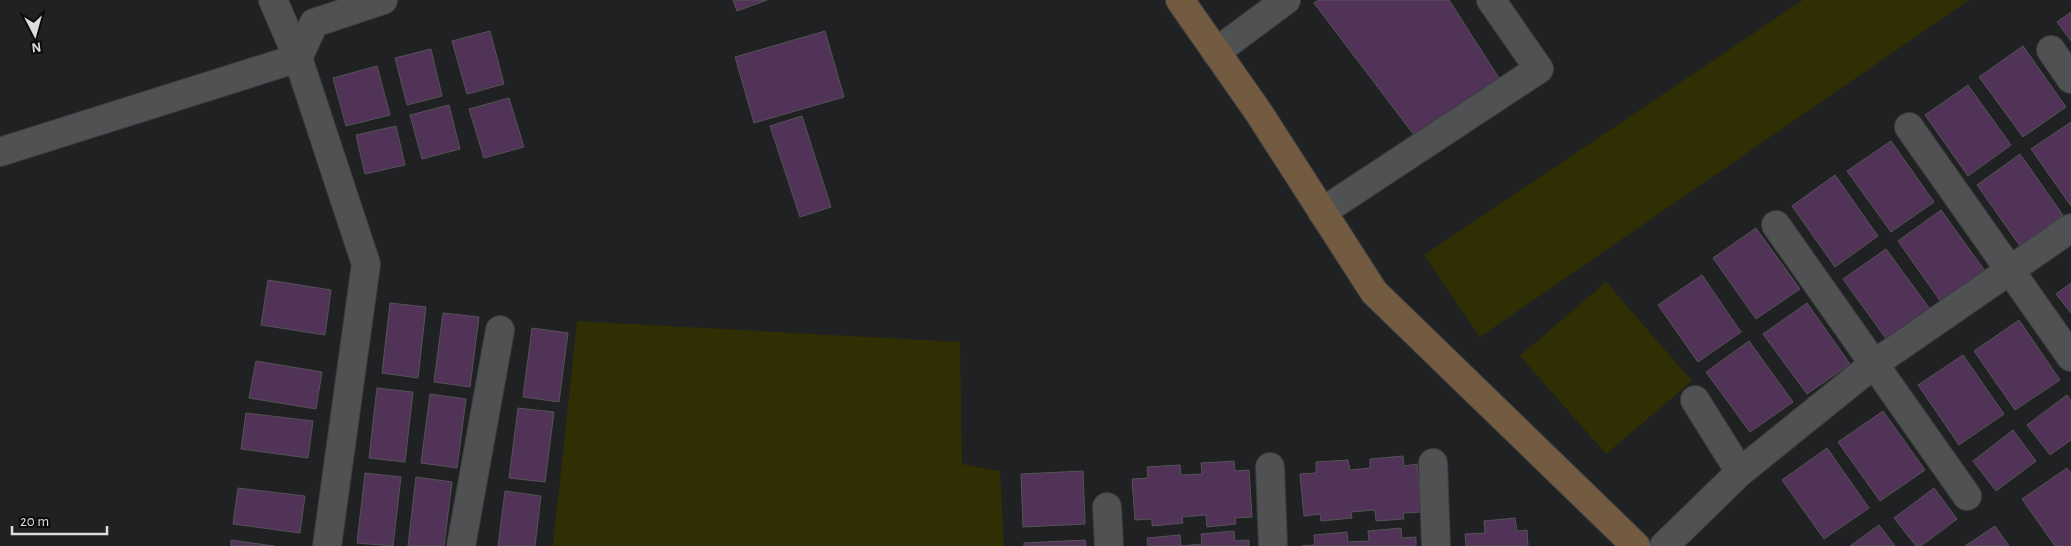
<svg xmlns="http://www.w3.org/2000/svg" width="2071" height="546" viewBox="0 0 2071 546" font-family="'Alegreya Sans',sans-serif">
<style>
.green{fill:#2f2f03}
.building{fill:#513358;stroke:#555356}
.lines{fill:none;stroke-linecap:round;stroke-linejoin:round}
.street-casing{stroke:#3c3d3f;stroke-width:30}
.secondary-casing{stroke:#3c3d3f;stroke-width:30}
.street{stroke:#4f5153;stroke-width:28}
.secondary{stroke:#735b42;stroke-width:28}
</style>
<rect width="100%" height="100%" fill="#202123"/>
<g class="green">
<polygon points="1803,0 1969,0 1480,337 1424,255"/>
<polygon points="1606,282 1692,381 1606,454 1520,356"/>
<polygon points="577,321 960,342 962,464 1000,471 1004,546 553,546"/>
</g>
<g class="building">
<polygon points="733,0 767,0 737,11"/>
<polygon points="1319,0 1449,0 1499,78 1414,135 1314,3"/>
<polygon points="2071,12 2071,41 2057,22"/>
<polygon points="490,31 504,84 467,94 452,41"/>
<polygon points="825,31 844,97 754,123 735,57"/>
<polygon points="2023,46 2066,107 2023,137 1979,77"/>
<polygon points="431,49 442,96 407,105 395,58"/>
<polygon points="377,66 390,115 346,126 333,78"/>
<polygon points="1968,85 2011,145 1968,176 1925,115"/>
<polygon points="509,98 524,147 484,158 469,109"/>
<polygon points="449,105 460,149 422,159 410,115"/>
<polygon points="802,116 831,207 800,217 770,126"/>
<polygon points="2071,122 2071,206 2031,149"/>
<polygon points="396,126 405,165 365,174 356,135"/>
<polygon points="1891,141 1934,202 1891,232 1847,171"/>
<polygon points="2020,154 2063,215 2020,246 1977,185"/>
<polygon points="1835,175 1878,236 1835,267 1792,206"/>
<polygon points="1941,210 1985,271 1941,302 1898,241"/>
<polygon points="1756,228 1800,289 1756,319 1713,258"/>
<polygon points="1886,249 1930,309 1887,340 1843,279"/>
<polygon points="1702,275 1741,332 1698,362 1658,305"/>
<polygon points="268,280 331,290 325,335 261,325"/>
<polygon points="2071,283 2071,313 2056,294"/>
<polygon points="390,303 426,307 418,378 382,373"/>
<polygon points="1807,303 1850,364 1807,394 1763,334"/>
<polygon points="443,313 479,317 470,387 434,382"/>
<polygon points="2019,320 2060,380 2015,410 1974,351"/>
<polygon points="532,328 568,333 559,402 523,397"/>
<polygon points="1749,341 1793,402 1750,432 1706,372"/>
<polygon points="1963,355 2004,414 1959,445 1918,385"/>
<polygon points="256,361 322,372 316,409 249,398"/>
<polygon points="377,388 413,392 405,462 369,458"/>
<polygon points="430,394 466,399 457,468 421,463"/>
<polygon points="2067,395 2071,401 2071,440 2050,455 2027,425"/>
<polygon points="518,408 554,412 545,482 509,478"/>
<polygon points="1883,411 1925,470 1880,501 1838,442"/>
<polygon points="246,413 313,421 308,458 241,449"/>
<polygon points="2013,430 2036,461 1996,491 1973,461"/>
<polygon points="1827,448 1869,508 1824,539 1782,480"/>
<polygon points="1403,456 1404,466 1417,464 1421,512 1403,513 1404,519 1376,521 1375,510 1351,512 1352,518 1321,521 1320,514 1304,516 1300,474 1316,473 1316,462 1348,460 1350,470 1370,468 1370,459"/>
<polygon points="1234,461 1235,471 1249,470 1252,517 1235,518 1236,524 1207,527 1206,515 1182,517 1183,523 1152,526 1152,519 1135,520 1132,479 1148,478 1147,467 1180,465 1181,475 1202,474 1201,463"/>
<polygon points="2067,468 2071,473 2071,546 2055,546 2022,499"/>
<polygon points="1083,471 1085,524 1023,527 1021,474"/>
<polygon points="365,473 401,477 393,546 357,543"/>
<polygon points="416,477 452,482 444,546 408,546"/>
<polygon points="238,488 305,496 300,533 233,524"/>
<polygon points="1934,488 1957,519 1921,546 1916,546 1894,518"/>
<polygon points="505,491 541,496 535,546 498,546"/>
<polygon points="1515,518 1517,531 1527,530 1528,546 1466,546 1465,534 1485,533 1484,521"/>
<polygon points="1879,525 1895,546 1850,546"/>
<polygon points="1995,526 2009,546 1965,546"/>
<polygon points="1401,528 1402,538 1416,537 1416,546 1302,546 1315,545 1314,535 1347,532 1348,542 1369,541 1368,531"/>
<polygon points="1234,531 1235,541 1249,540 1249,546 1148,546 1147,538 1180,535 1181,546 1202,544 1201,534"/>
<polygon points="231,540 274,546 231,546"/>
<polygon points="1085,540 1086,546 1024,546 1024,543"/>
</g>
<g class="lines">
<g class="street-casing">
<g id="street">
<polyline points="2051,50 2071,79"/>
<polyline points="1216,52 1286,0"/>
<polyline points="1909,127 2071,357"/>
<polyline points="0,152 298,58 273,0"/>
<polyline points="1322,212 1539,69 1491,0"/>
<polyline points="1776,225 1967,496"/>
<polyline points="1695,400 1740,472"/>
<polyline points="1433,463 1436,546"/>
<polyline points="1270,467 1273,546"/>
<polyline points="1107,507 1109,546"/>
<polyline points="327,546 366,264 298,58 314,23 383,0"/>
<polyline points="461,546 500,330"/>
<polyline points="1664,546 1740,472 1874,364 2071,228"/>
</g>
</g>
<g class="secondary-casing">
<polyline id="secondary" points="1180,0 1259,113 1374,292 1636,546"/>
</g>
<use href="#street" class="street"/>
<use href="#secondary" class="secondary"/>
</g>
<g transform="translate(35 35) rotate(174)" stroke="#0a0b0c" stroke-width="4" paint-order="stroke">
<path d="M0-4L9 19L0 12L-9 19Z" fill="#dcddde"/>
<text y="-8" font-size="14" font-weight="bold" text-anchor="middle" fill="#dcddde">N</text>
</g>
<path d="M12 526v8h95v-8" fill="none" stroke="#dcddde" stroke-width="2.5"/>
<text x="20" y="526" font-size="15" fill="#dcddde" stroke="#0a0b0c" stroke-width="4" paint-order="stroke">20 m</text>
</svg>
